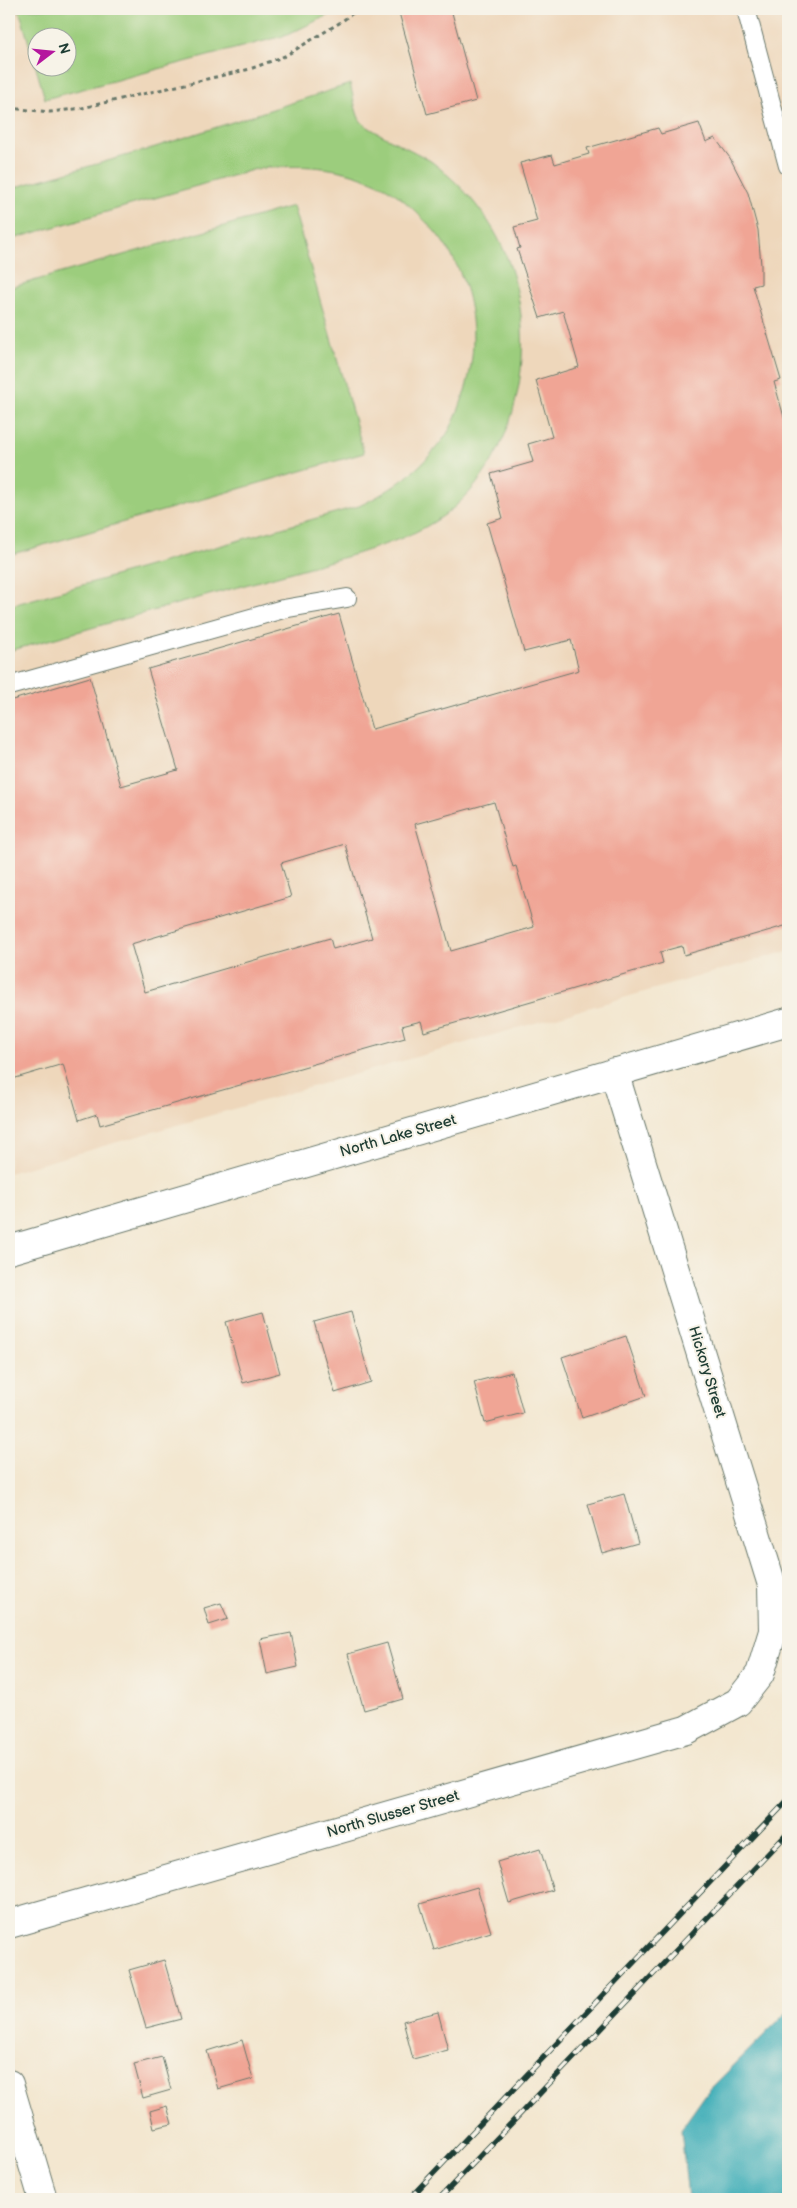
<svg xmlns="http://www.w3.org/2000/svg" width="797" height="2208" viewBox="0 0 797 2208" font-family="'Balsamiq Sans',sans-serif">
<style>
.built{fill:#eed7bb;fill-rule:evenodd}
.green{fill:#9ccd7d;stroke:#5e8558;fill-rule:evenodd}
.water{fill:#3cadb8;stroke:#2e7576}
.building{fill:#f0a595;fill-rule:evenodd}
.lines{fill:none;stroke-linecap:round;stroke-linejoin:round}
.service-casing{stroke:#69786b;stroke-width:20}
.minor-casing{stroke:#69786b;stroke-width:30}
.tertiary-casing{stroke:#69786b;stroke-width:30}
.path{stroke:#69786b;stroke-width:3;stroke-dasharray:4 4;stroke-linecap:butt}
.service{stroke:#fff;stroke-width:18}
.minor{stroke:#fff;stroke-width:28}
.tertiary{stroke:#fff;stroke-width:28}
.rail-casing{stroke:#1f3d34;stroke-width:5.5}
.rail{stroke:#f7f3e8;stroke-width:4;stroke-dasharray:11;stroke-linecap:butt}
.labels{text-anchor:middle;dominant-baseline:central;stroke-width:4;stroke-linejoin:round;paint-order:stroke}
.street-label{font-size:15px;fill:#1f3d34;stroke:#f7f3e8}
</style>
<rect width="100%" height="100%" fill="#f7f3e8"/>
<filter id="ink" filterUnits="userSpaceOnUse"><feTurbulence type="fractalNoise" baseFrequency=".02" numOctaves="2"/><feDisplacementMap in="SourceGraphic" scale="10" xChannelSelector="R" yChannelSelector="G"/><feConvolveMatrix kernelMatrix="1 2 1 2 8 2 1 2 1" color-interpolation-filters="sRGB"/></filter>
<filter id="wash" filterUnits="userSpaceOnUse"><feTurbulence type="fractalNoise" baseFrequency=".0096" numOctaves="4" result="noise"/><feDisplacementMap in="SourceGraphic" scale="20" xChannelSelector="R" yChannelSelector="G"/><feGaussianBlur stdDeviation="1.12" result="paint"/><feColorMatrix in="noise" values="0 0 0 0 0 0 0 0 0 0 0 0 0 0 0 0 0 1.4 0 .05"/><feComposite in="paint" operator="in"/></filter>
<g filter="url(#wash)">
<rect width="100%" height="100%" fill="#f3e7d0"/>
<path class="built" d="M9 9H788V951L9 1173ZM38 38H68V68H38Z"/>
<g class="green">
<path d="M19 9H341L287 35 45 99ZM38 38H68V68H38Z"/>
<path d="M350 84C353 94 355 111 360 120 366 130 418 152 432 162 449 175 467 192 480 210 547 295 534 447 446 514 419 534 387 544 356 554L9 651V606L359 506C393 490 421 469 444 438 453 426 458 412 463 397 484 336 472 268 426 222 412 208 397 192 379 184 337 165 301 164 256 169L9 240V189L146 150Z"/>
<polygon points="293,206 364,453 9,555 9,288"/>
</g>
<polygon class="water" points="788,2011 788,2199 688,2199 681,2129 708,2091"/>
<g id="blocks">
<g class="building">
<polygon points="398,9 451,9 476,101 427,114"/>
<path d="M699 123 706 142 715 138 730 158 748 193 758 230 761 265V284L753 286 781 380 774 382 788 431V925L684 955 682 946 660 952 663 963 424 1032 421 1021 402 1026 405 1038 100 1125 97 1114 79 1120 63 1064 9 1080V701L90 677 121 786 178 770 148 669 339 614 372 729 579 670 571 640 524 652 487 523 503 518 491 474 533 462 528 444 552 437 536 380 579 367 563 311 540 318 517 249 520 248 514 227 537 221 520 163 552 155 555 164 589 154 587 148 658 128 661 134ZM494 802 513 867 516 866 534 927 451 951 415 824ZM345 844 372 938 333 949 330 938 145 992 131 944 291 897 281 863Z"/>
<polygon points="263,1312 280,1373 243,1383 226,1322"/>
<polygon points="351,1312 371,1382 335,1393 314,1322"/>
<polygon points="626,1336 646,1396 582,1418 562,1357"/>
<polygon points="512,1372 523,1413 485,1423 474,1382"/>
<polygon points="624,1494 638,1543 602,1553 588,1504"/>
<polygon points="221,1603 228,1619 209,1625 204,1608"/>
<polygon points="291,1633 298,1667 267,1674 260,1639"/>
<polygon points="387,1643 403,1699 364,1710 348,1654"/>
<polygon points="540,1849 553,1890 509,1903 497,1862"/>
<polygon points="477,1887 491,1932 434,1950 420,1904"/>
<polygon points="164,1960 181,2019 146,2028 129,1970"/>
<polygon points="438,2012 448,2050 413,2059 403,2021"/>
<polygon points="242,2040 253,2079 218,2089 207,2051"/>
<polygon points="162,2057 171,2090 143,2098 134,2064"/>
<polygon points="167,2106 172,2124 154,2128 150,2111"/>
</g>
</g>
</g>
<g filter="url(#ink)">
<use href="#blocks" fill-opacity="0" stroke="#69786b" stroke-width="1"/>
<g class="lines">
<g class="service-casing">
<g id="service">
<polyline points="746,9 788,166"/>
<polyline points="9,686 283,609 347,598"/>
</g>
</g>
<g class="minor-casing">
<g id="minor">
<polyline points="9,1924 686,1730 738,1702 760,1674 773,1631 772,1585 614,1072"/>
<polyline points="9,2084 43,2199"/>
</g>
</g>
<g class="tertiary-casing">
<polyline id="tertiary" points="9,1250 788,1022"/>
</g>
<polyline class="path" points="9,108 50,112 82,108 250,69 285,56 341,22 358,9"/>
<use href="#service" class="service"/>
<use href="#minor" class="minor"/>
<use href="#tertiary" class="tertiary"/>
<g class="rail-casing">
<g id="rail">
<polyline points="409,2199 788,1800"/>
<polyline points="439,2199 788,1833"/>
</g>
</g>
<use href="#rail" class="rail"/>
</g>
</g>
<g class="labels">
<g class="street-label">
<text transform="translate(398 1136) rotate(-16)">North Lake Street</text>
<text transform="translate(707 1372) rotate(73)">Hickory Street</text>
<text transform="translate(393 1814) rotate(-16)">North Slusser Street</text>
</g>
</g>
<rect width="797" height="2208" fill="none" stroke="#f7f3e8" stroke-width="30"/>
<g transform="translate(52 52) rotate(74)"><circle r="24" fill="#f7f3e8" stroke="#a1aaa0"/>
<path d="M0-4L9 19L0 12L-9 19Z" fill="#b5179e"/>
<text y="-8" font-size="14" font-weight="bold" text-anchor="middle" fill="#1f3d34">N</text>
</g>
</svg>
